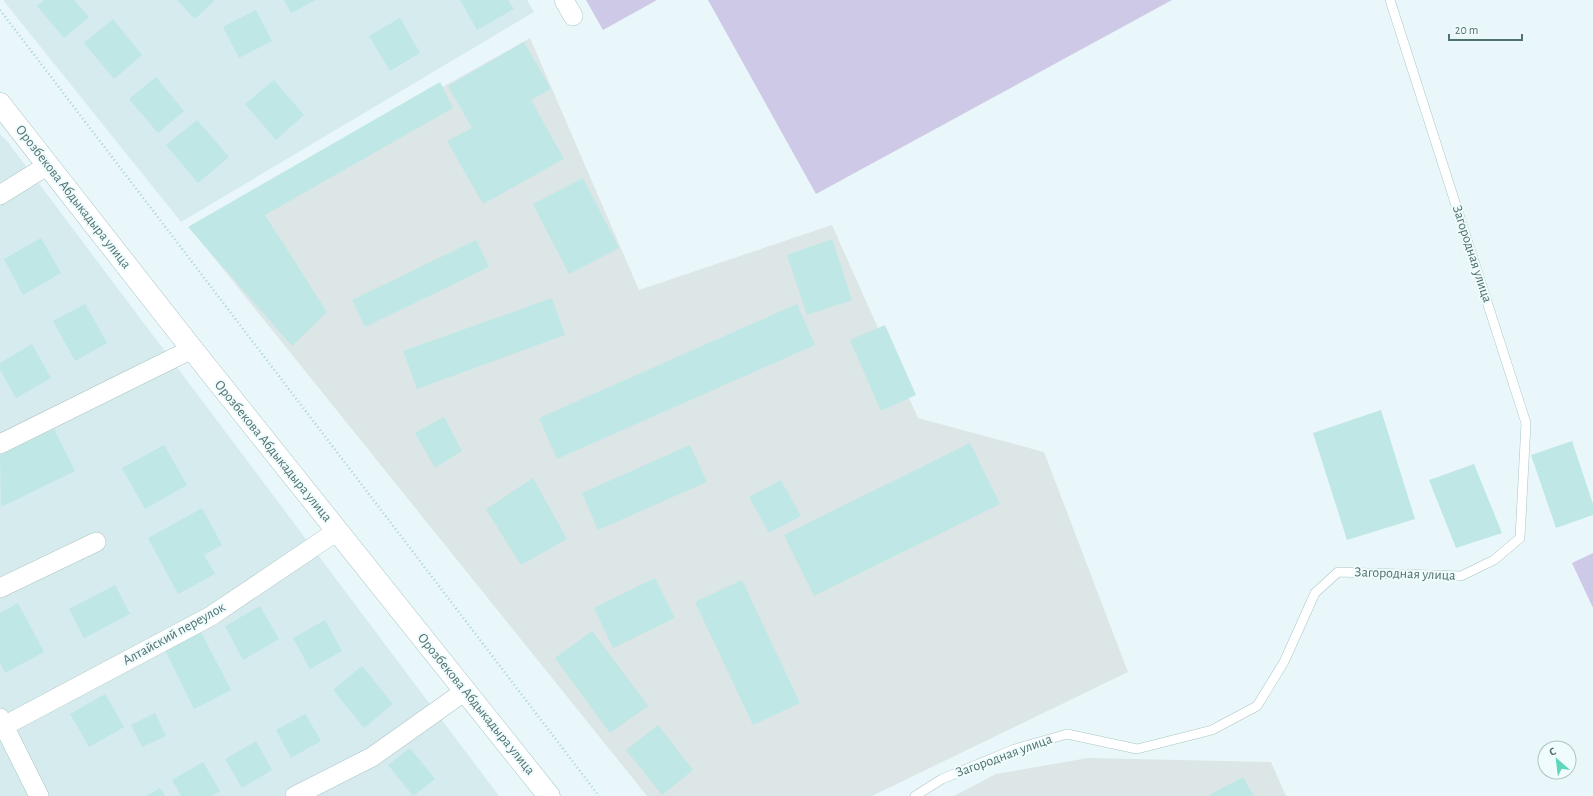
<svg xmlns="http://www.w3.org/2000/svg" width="1593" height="796" viewBox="0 0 1593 796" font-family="'Alegreya Sans',sans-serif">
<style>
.residential{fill:#d6ebee}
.industrial{fill:#dce6e7}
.green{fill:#cec9e6}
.building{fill:#bfe7e6}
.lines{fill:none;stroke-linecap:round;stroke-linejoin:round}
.lane-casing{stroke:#abc5c5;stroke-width:10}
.street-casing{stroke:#abc5c5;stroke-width:20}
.secondary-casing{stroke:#a7c6c6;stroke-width:23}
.path{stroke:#a7d1cf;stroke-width:2.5;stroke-dasharray:1 3;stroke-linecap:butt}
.lane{stroke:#fff;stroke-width:9}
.street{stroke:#fff;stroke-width:19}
.secondary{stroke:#fff;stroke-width:22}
.labels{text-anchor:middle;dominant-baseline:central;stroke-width:4;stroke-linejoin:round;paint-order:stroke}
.street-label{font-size:14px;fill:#50726f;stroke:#effbfd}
</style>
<rect width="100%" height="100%" fill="#e9f7fa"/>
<g class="residential">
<polygon points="3,0 527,0 534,12 181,222"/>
<polygon points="0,134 7,141 499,796 0,796"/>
</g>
<g class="industrial">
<polygon points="530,38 639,290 832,225 918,418 1044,452 1128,672 872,796 647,796 190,228"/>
<polygon points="1088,758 1271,762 1286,796 954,796 996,774"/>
</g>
<g class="green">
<polygon points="586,0 657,0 603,30"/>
<polygon points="708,0 1172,0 816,194"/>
<polygon points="1593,553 1593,608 1572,563"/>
</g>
<g class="building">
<polygon points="44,0 74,0 89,17 64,38 37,6"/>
<polygon points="177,0 215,0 195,19"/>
<polygon points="284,0 316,0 291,13"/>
<polygon points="460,0 508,0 514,9 477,30"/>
<polygon points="256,10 272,41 239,58 223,27"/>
<polygon points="400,18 420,53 390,71 369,36"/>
<polygon points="113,19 142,55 114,79 84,43"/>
<polygon points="524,42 551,89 531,100 564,159 483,204 447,141 472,128 448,86"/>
<polygon points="156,77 184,111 158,133 129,99"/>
<polygon points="274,80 304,115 276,140 245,104"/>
<polygon points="440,82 453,108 265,215 327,312 292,346 188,227"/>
<polygon points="197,120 229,157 198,183 166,145"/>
<polygon points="583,178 619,248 569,274 533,204"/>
<polygon points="41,238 61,273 23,295 4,259"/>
<polygon points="832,239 852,300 807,315 787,255"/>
<polygon points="476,240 489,267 365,327 352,300"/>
<polygon points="552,298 565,335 417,389 403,351"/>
<polygon points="85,304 107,343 75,361 53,321"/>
<polygon points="797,304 815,345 557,459 539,418"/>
<polygon points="885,325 916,395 881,411 850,340"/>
<polygon points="32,344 51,378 16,398 0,370 0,363"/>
<polygon points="1381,410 1415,519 1347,540 1313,433"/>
<polygon points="444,417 462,451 435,468 415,433"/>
<polygon points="54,429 75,471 1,507 0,455"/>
<polygon points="1572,441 1593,504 1593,515 1556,528 1531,455"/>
<polygon points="970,443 1000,504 814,596 784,535"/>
<polygon points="164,445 187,485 145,509 122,468"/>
<polygon points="690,445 707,482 598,530 582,493"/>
<polygon points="1474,464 1502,533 1456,548 1429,480"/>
<polygon points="533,478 567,539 521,565 486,509"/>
<polygon points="781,480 801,516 769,533 749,497"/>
<polygon points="202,508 222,545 204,555 215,574 178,594 148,538"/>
<polygon points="655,578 675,618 613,648 594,608"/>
<polygon points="742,580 800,703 753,725 695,602"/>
<polygon points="115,585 130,614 84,638 69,609"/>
<polygon points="18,603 44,652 5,673 0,663 0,613"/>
<polygon points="260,606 279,639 243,660 225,626"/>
<polygon points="325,620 342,651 310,669 293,638"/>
<polygon points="592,631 648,706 610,733 555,658"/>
<polygon points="201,632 231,690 194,709 165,650"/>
<polygon points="362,666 393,704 364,728 333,690"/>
<polygon points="105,694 124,727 89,747 70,714"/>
<polygon points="155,713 166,736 142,747 131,725"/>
<polygon points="305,714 321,741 291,758 276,730"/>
<polygon points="658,725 693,770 662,795 626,750"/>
<polygon points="256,741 272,770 242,788 225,759"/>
<polygon points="410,748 435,779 413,796 388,765"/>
<polygon points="203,762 220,791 212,796 181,796 172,780"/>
<polygon points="1243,777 1254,796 1208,796"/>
<polygon points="160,788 165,796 146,796"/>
</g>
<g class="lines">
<g class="lane-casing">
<polyline id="lane" points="915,796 942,779 1015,749 1067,734 1137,749 1212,730 1257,706 1284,662 1315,593 1338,572 1461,576 1494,560 1520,538 1526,423 1390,0"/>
</g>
<g class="street-casing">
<g id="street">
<polyline points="564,0 573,16"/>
<polyline points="0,195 48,165"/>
<polyline points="0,444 192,349"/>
<polyline points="0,588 96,542"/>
<polyline points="0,718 39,796"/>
<polyline points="4,726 211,616 337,531"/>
<polyline points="295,796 372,757 465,691"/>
</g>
</g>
<g class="secondary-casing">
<polyline id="secondary" points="0,104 192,349 549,796"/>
</g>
<polyline class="path" points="0,10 599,796"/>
<use href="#lane" class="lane"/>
<use href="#street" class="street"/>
<use href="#secondary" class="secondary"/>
</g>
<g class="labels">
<g class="street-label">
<text transform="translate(73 197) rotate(52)">Орозбекова Абдыкадыра улица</text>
<text transform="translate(1472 254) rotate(72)">Загородная улица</text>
<text transform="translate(273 451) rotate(51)">Орозбекова Абдыкадыра улица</text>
<text transform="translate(1405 574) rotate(2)">Загородная улица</text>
<text transform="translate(174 634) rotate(-29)">Алтайский переулок</text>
<text transform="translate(476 704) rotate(51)">Орозбекова Абдыкадыра улица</text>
<text transform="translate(1004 756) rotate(-20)">Загородная улица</text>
</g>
</g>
<g transform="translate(1557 760) rotate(332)"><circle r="19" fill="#effbfd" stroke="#afc4c4"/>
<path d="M0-3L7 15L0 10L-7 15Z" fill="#5dd6bb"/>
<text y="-6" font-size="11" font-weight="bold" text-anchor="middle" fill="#50726f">С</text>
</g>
<path d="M1449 34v6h73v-6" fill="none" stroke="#50726f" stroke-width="2"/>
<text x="1455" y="34" font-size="12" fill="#50726f" stroke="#effbfd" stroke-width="3" paint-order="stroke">20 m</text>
</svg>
